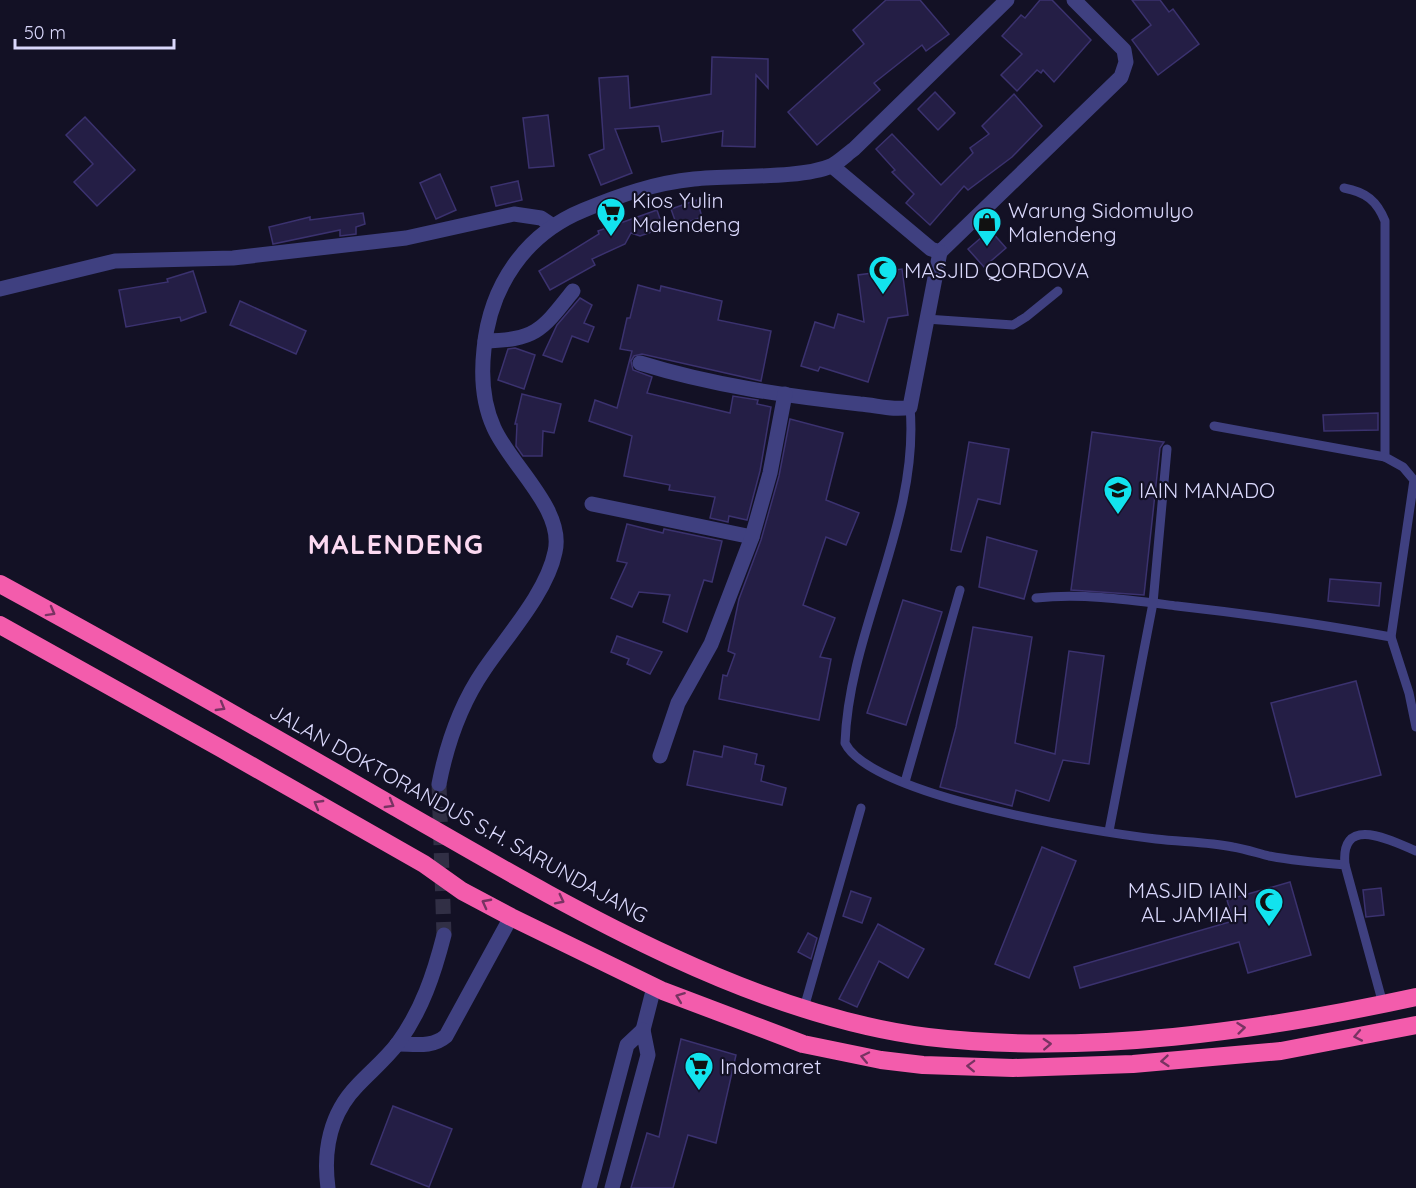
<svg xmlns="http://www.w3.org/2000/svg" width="1416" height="1188" viewBox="0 0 1416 1188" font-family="Quicksand,sans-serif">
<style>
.building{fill:#241e45;stroke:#3b326f;stroke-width:1.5}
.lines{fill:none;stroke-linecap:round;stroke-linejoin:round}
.street-tunnel{stroke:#312f45;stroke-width:15;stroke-dasharray:15 8;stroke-linecap:butt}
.lane{stroke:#3f4080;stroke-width:9}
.street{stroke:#3f4080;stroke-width:15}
.highway{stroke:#f35cac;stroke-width:18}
.oneway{stroke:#783362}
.labels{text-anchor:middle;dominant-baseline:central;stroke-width:4.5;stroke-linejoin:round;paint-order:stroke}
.poi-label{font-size:21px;fill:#dad8fc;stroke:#131125;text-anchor:start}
.street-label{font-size:21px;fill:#dad8fc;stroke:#131125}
.district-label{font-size:27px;font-weight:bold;letter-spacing:1.5px;fill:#fcd9f1;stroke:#131125}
</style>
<rect width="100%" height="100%" fill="#131125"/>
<g class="building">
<polygon points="886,0 920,0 949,34 926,51 922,45 874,83 880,90 817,145 788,112 864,44 853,30"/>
<polygon points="1040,0 1052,0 1091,40 1054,82 1043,70 1041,73 1037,70 1017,91 1001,75 1022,54 1002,36 1021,15 1025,18"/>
<polygon points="1132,0 1160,0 1169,12 1173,9 1199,44 1158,75 1132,40 1151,25"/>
<polygon points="712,57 768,59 768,88 756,75 755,147 722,146 723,131 662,142 659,126 615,129 632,173 601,185 589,155 604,149 599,78 628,76 630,108 711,94"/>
<polygon points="935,92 955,113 938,130 918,109"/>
<polygon points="1014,94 1042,126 1012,157 968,190 964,186 930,225 906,203 914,194 892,172 895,170 876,149 892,134 941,185 973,153 970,148 989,134 982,126"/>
<polygon points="548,115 554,166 529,168 523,118"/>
<polygon points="85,117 135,170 97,206 74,182 93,164 66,135"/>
<polygon points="440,174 456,210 436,219 420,183"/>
<polygon points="518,181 522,200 496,206 491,187"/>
<polygon points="697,200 702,217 677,226 671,209"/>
<polygon points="657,210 663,228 640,236 631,233 625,244 592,259 595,265 550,290 539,271 599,234 598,231"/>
<polygon points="363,213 365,224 356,227 356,234 340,236 340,230 273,244 269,227 310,217 310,220"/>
<polygon points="990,230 1006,248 984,267 968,249"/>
<polygon points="902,269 908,315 888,318 868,382 820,367 818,371 801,366 815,322 834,328 838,314 864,322 858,275"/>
<polygon points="193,271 206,312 181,321 180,317 126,327 119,290 168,282 167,279"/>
<polygon points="638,285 660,291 661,286 722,301 718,320 771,331 761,381 642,354 634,356 631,361 633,370 652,377 647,393 730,413 733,396 758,400 757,404 771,407 760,471 747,520 729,516 728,522 710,518 715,497 669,490 670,485 624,476 632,436 589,421 595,400 617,408 632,351 620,349 627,318 630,318"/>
<polygon points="580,298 592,305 584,323 594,327 588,342 572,336 562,362 543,355 557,325"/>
<polygon points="240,301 306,331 296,354 230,325"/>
<polygon points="515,348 535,355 524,389 498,380 508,349"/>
<polygon points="522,394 561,404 554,433 543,431 542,456 523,456 516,446 517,424 515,424"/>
<polygon points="1378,413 1378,430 1324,431 1323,415"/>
<polygon points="790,419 843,433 826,500 859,513 846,545 826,537 803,605 835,618 820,657 831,659 819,720 719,699 723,675 727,676 735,654 728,651 739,599 761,540 779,476"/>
<polygon points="1092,432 1164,442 1160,448 1144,595 1071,590"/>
<polygon points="969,442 1009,449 1000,504 978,499 961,552 951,550"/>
<polygon points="627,524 663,533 664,529 722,541 712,582 704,580 687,632 663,622 670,595 639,592 632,607 611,598 627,563 617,561"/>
<polygon points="987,537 1037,551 1024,599 979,587"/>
<polygon points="1330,579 1381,583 1379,606 1328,601"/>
<polygon points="903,600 942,612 906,725 867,713"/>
<polygon points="973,627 1032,637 1015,743 1055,754 1069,651 1104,656 1089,764 1063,760 1049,801 1016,790 1012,806 940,787 956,727"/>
<polygon points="617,636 662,652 650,674 627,664 629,659 611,652"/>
<polygon points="1356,681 1381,775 1296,797 1271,703"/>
<polygon points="724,746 757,754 755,764 764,766 761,781 786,788 782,805 687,785 694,751 722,757"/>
<polygon points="1042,847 1076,861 1029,978 995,964"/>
<polygon points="1290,882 1311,955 1248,973 1239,942 1080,988 1074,967 1233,921 1227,900"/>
<polygon points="1381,888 1384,915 1366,917 1363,890"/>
<polygon points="851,891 871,898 862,923 843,916"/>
<polygon points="878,924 924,949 908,978 879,961 857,1007 839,999"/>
<polygon points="808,933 817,938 811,959 798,952"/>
<polygon points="681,1039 736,1055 716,1143 688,1135 673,1188 631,1188 647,1133 659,1137"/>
<polygon points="393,1106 452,1129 429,1187 371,1164"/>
</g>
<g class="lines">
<polyline class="street-tunnel" points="439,784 444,935"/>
<g class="lane">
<path d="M1344 188C1366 192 1377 201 1385 221V457L1403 467 1414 480 1391 637"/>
<polyline points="926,319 1013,325 1026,317 1058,291"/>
<path d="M910 407C920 521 849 629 845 743 872 797 1096 832 1156 839 1182 842 1208 842 1233 847 1245 849 1257 853 1269 856 1294 861 1320 863 1345 865L1383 1004"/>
<polyline points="1214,426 1385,457"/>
<path d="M1036 598C1083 593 1130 600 1177 606 1249 614 1320 624 1391 637L1409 693 1416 727"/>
<polyline points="905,782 960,590"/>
<polyline points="1109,831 1153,603 1167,449"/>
<path d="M1345 865C1340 814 1390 840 1416 851"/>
<polyline points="804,1008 861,808"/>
</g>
<g class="street">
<polyline points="832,166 931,249 940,252 1121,77 1126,62 1124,50 1074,0"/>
<polyline points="0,289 115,261 233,258 406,238 514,214 541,218 553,226"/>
<path d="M485 341C536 340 542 330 573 291"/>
<path d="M640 363C711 385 786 396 860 404 876 405 895 411 910 407L940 252"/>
<polyline points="592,504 752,537"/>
<polyline points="660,756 678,703 711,644 752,537 770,473 785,394"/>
<path d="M439 784C447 743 460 705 484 670 507 636 547 592 555 552 565 510 511 466 494 428 482 402 481 376 484 349 490 286 525 234 584 210 620 195 655 183 694 179 730 175 801 179 831 166 839 162 847 154 854 149L1007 0"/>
<polyline points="643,1030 654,987"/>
<path d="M397 1044C415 1044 432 1048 446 1036L511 917"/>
<path d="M328 1188C323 1151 330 1114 357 1086 370 1072 386 1059 398 1043 422 1010 434 974 444 935"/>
<polyline points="589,1188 627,1045 643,1030 648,1055 612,1188"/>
</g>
<g class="highway">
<path d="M0 584C132 656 264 731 395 807 554 898 744 1014 928 1037 1088 1056 1260 1031 1416 997"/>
<polyline points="0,625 222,749 424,864 462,891 511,917 663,991 803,1044 881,1060 923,1065 1013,1068 1133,1064 1281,1051 1416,1025"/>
</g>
</g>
<defs><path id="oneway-chevron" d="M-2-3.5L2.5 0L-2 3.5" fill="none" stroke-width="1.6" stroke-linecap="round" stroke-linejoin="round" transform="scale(1.5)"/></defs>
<g class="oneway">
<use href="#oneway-chevron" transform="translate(51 612) rotate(29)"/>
<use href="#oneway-chevron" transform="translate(221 707) rotate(30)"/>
<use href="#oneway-chevron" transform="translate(318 804) rotate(-150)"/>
<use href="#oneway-chevron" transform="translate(390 804) rotate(30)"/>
<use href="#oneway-chevron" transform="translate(560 900) rotate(27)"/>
<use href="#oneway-chevron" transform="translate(486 903) rotate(-152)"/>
<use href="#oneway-chevron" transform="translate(680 997) rotate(-159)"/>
<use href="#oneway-chevron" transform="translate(1241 1028) rotate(-6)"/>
<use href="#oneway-chevron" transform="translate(1358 1036) rotate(169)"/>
<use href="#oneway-chevron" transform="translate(1047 1044) rotate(-3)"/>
<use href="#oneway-chevron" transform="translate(865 1057) rotate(-168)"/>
<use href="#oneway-chevron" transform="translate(1165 1061) rotate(175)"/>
<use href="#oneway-chevron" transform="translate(971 1066) rotate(-178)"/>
</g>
<defs>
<g id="supermarket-pin" transform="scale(1.5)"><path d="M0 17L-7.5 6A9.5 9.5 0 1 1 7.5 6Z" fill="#12e3ee" stroke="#131125"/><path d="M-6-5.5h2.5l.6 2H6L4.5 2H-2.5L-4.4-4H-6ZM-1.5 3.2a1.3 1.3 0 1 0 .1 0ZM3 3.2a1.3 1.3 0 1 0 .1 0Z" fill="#111"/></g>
<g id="shop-pin" transform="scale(1.5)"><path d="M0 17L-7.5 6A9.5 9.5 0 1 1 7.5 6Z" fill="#12e3ee" stroke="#131125"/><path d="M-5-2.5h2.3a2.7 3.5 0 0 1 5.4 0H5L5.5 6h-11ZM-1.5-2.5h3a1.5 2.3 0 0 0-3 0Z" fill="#111"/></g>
<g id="mosque-pin" transform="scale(1.5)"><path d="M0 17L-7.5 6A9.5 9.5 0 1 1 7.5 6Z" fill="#12e3ee" stroke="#131125"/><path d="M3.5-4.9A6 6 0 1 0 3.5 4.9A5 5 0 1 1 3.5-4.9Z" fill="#111"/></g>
<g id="university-pin" transform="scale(1.5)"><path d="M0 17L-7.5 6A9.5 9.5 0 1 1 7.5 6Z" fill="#12e3ee" stroke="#131125"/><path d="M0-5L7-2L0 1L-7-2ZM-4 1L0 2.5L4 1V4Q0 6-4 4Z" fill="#111"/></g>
</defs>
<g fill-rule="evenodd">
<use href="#supermarket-pin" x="611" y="212"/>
<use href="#shop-pin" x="987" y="222"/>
<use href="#mosque-pin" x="883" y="270"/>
<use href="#university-pin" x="1118" y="490"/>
<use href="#mosque-pin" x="1269" y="902"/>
<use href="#supermarket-pin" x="699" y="1066"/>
</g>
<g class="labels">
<g class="poi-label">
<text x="632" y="200">Kios Yulin<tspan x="632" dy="24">Malendeng</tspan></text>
<text x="1008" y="210">Warung Sidomulyo<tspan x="1008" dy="24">Malendeng</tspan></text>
<text x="904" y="270">MASJID QORDOVA</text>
<text x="1139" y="490">IAIN MANADO</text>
<text x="1248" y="890" text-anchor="end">MASJID IAIN<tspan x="1248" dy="24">AL JAMIAH</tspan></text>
<text x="720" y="1066">Indomaret</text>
</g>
<g class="street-label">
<text transform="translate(459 813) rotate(29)">JALAN DOKTORANDUS S.H. SARUNDAJANG</text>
</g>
<g class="district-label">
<text x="396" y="544">MALENDENG</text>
</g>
</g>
<path d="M15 39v9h159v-9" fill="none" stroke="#dad8fc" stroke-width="3"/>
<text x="24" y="39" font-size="18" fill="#dad8fc" stroke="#131125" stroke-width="4.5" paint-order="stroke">50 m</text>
</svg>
